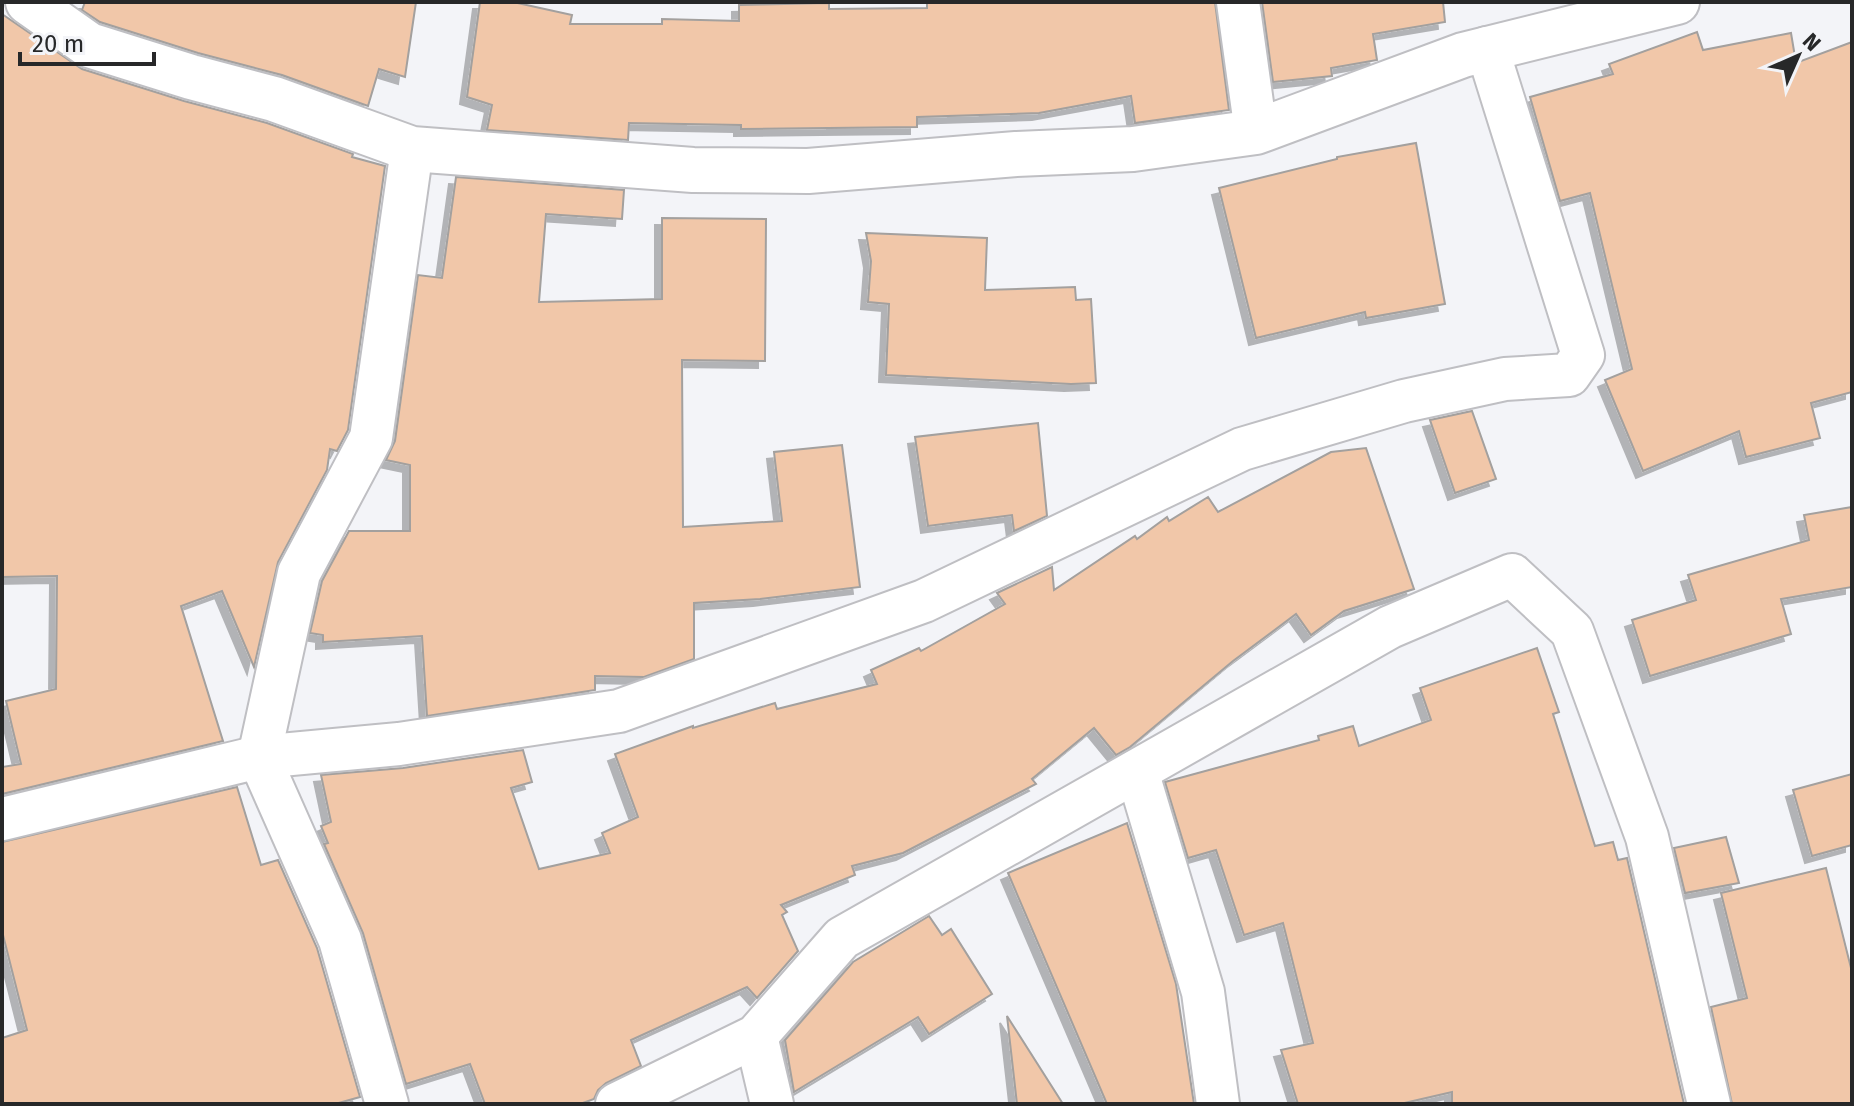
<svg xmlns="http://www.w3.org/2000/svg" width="1854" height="1106" viewBox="0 0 1854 1106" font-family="'Fira Sans',sans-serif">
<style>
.building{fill:#f1c7a9;stroke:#a3a09e;stroke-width:2;filter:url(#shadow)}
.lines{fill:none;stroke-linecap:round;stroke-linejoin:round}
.street-casing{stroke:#bfbfc3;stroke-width:46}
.secondary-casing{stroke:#bfbfc3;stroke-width:48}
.street{stroke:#fff;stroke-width:42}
.secondary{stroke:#fff;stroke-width:44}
</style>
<defs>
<filter id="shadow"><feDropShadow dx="-7" dy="7" stdDeviation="0" flood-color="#0004"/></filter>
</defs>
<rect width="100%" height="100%" fill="#f3f4f8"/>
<g class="building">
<polygon points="85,2 416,2 405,77 379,69 368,106 282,75 198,53 100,22 82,10"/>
<polygon points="480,2 513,2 572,15 570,24 662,24 662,19 739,21 739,5 829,3 829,9 927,8 927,2 1215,2 1229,110 1135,123 1131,96 1039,113 917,117 917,127 741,129 741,125 629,123 628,140 487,130 492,105 467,97"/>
<polygon points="1262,2 1443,2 1445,22 1373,34 1377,60 1331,68 1332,76 1273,82"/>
<polygon points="2,14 82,69 184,101 267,123 353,154 352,157 385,166 348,430 337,451 330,449 327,470 278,562 254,667 222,591 181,606 223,741 2,794 2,767 21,764 6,701 56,689 57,576 2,577"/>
<polygon points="1697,32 1703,50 1791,33 1796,63 1852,42 1852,392 1811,403 1820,438 1746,457 1739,431 1643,471 1605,380 1632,369 1590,193 1560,201 1530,97 1613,74 1609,64"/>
<polygon points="1416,143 1445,304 1366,318 1365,312 1256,338 1219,188 1337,159 1337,157"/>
<polygon points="456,177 624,190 622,219 546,214 539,302 662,299 662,218 766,219 765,361 682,360 683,527 782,521 774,452 842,445 860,587 760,599 694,603 694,659 644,677 595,676 595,690 427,716 422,636 323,642 323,635 310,633 322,581 349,531 410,531 410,465 386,460 395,441 418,275 442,278"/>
<polygon points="866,233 987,238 985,290 1075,287 1076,300 1091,299 1096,383 1071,384 886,375 889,304 868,302 871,261"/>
<polygon points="1472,411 1496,479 1455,493 1430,420"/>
<polygon points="1038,423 1047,516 1014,531 1012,515 928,526 915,437"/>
<polygon points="1366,448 1414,589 1344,611 1311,635 1296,614 1233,661 1130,747 1116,755 1094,728 1032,779 1036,784 903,853 852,866 855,875 781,905 787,912 782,915 798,951 757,998 747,987 631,1040 641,1066 606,1083 598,1090 594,1099 580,1104 485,1104 470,1064 406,1084 363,933 324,844 328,843 321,826 331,822 321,775 403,768 523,750 532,782 511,788 539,869 610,853 602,833 638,817 615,754 693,726 693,728 775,703 777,709 877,684 871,670 919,648 921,651 1005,604 997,593 1052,567 1054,590 1135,536 1137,539 1167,517 1169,521 1208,497 1218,512 1331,452"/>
<polygon points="1852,507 1852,587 1781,599 1791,634 1650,676 1632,620 1696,600 1688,575 1809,540 1804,515"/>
<polygon points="1537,648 1559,712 1553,714 1595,846 1613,842 1618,860 1627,858 1684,1104 1452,1104 1452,1092 1400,1104 1298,1104 1281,1050 1313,1043 1283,923 1244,935 1216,850 1188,858 1165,782 1319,740 1318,736 1353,726 1359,746 1431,720 1420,688"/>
<polygon points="1852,774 1852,845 1812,856 1793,790"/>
<polygon points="237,787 261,865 278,860 317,948 360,1097 335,1104 2,1104 2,1038 27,1030 2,931 2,842"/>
<polygon points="1127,823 1176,984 1194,1104 1107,1104 1008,873"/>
<polygon points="1726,837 1739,883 1685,893 1674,848"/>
<polygon points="1826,868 1852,972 1852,1104 1732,1104 1711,1007 1747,998 1721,893"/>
<polygon points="929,916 942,935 951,929 992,994 929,1034 918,1017 794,1092 785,1040 853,962"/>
<polygon points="1007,1016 1063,1104 1017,1104"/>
</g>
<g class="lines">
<g class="street-casing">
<g id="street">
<polyline points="1238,2 1256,132"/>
<polyline points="1137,771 1203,992 1218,1104"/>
<polyline points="2,819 259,757 399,744 619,711 924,601 1242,449 1404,401 1505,379 1569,375 1583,355 1487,48"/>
<polyline points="756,1036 772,1104"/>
<polyline points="387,1104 340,940 259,757 299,573 371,438 412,149"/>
<polyline points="617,1104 756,1036 842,938 1390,627 1512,575 1572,631 1647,837 1709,1104"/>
</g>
</g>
<g class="secondary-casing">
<polyline id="secondary" points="28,2 89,45 191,77 274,99 412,149 693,170 808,171 1016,154 1133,149 1256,132 1463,55 1677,2"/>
</g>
<use href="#street" class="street"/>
<use href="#secondary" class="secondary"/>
</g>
<rect width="1854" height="1106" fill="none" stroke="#272829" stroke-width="8"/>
<g transform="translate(1798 56) rotate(45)" stroke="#f3f4f8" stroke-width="6" paint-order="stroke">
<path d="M0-6L14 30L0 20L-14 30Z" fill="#272829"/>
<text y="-12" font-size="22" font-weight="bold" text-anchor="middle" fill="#272829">N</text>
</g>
<path d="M20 52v12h134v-12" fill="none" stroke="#272829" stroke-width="4"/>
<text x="32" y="52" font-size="24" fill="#272829" stroke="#f3f4f8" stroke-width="6" paint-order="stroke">20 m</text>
</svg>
